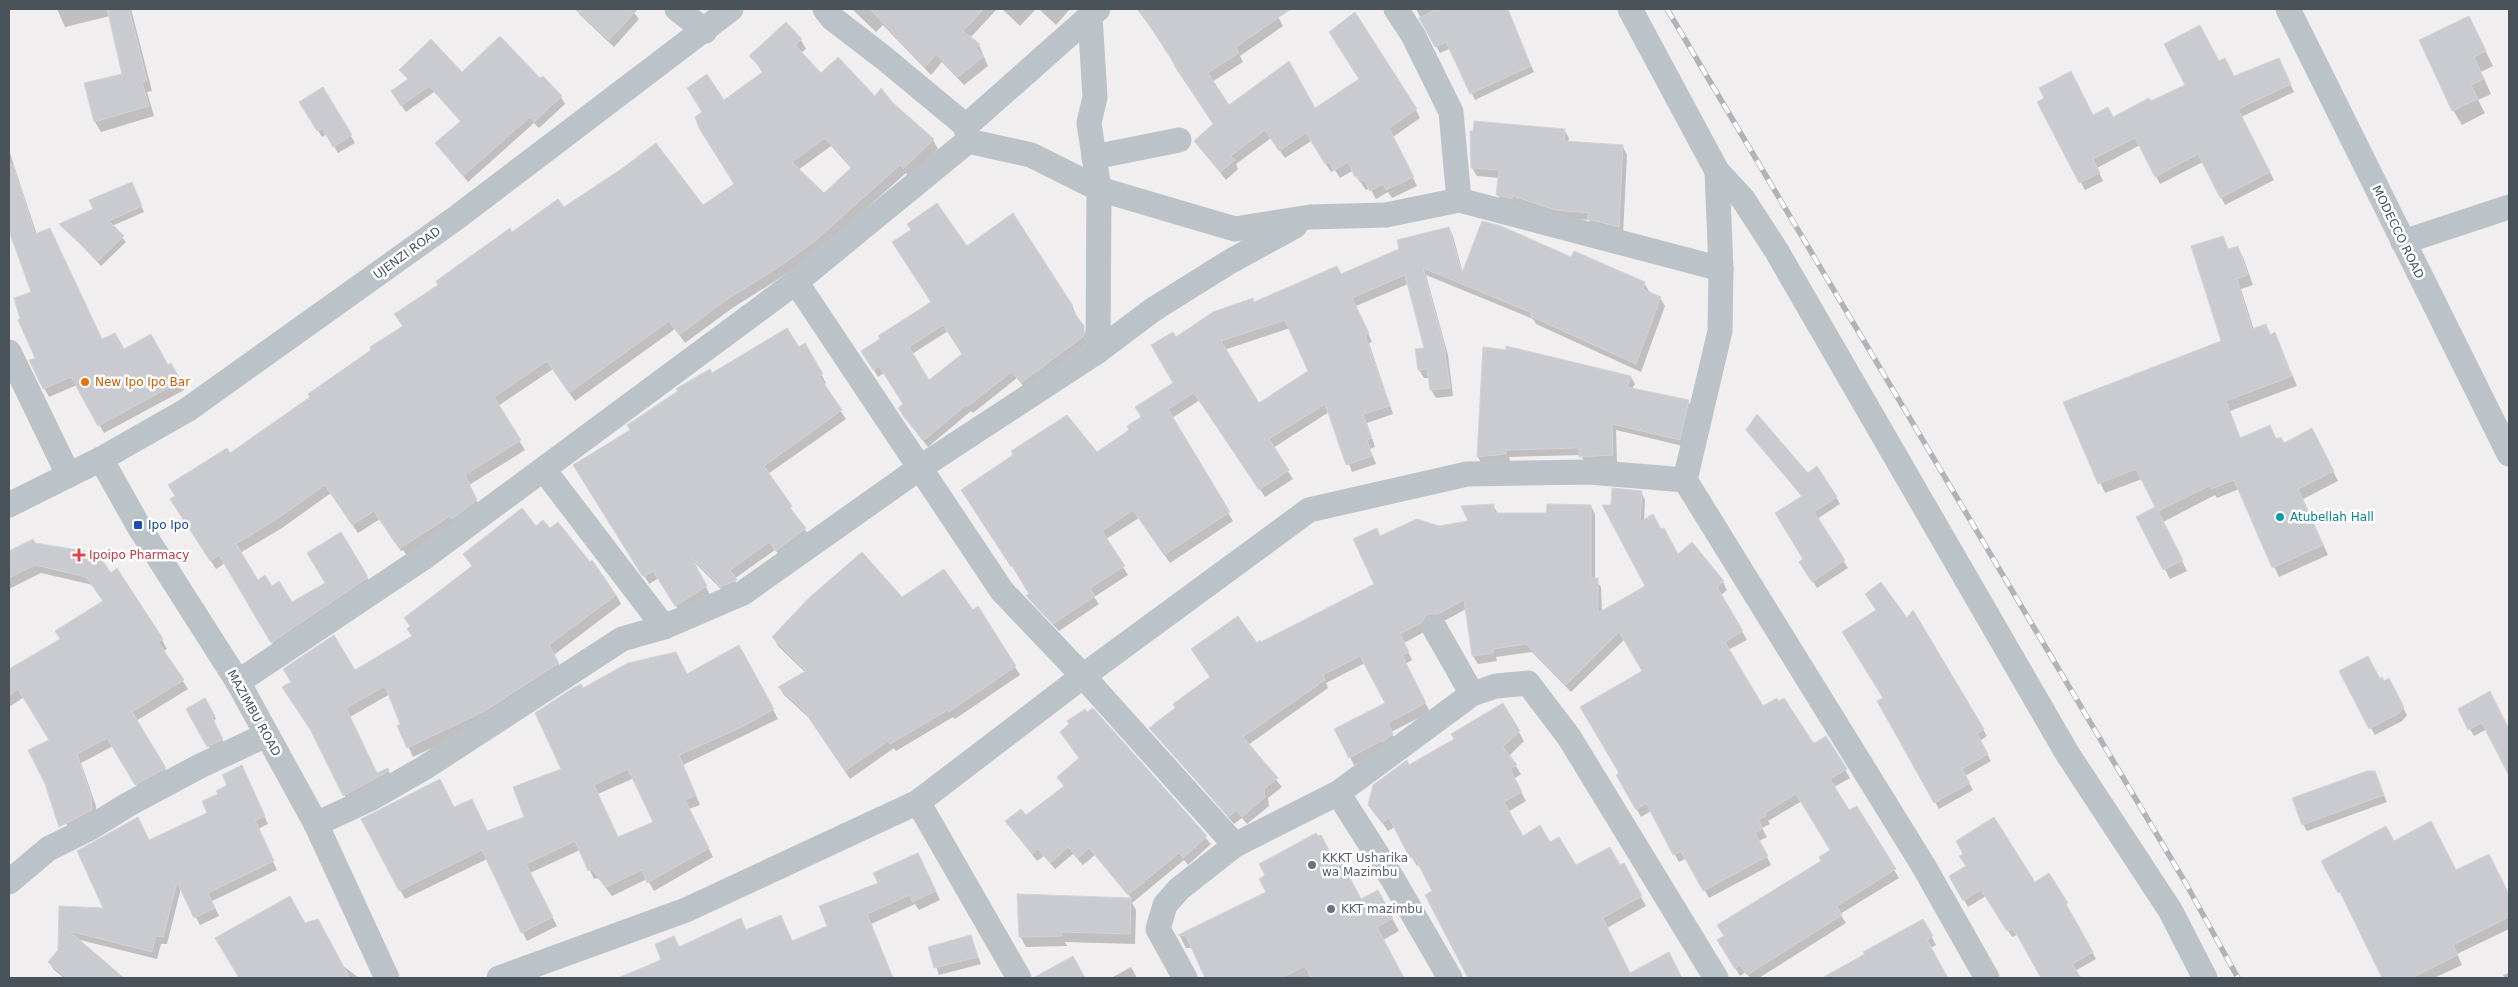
<svg xmlns="http://www.w3.org/2000/svg" width="2518" height="987" viewBox="0 0 2518 987" font-family="'DejaVu Sans',sans-serif">
<style>
.shadow{fill:#0003;fill-rule:evenodd}
.building{fill:#c9cbd0;stroke:#d2d4d8;fill-rule:evenodd}
.lines{fill:none;stroke-linecap:round;stroke-linejoin:round}
.minor{stroke:#bbc2c8;stroke-width:25}
.rail-casing{stroke:#b0b3b7;stroke-width:5.5}
.rail{stroke:#fff;stroke-width:4;stroke-dasharray:11;stroke-linecap:butt}
.food-dot{fill:#e8710a;stroke:#fff;stroke-width:2}
.culture-dot{fill:#0f9aa8;stroke:#fff;stroke-width:2}
.transit-dot{fill:#1a4fb4;stroke:#fff;stroke-width:2}
.health-dot{fill:#e0444e;stroke:#fff;stroke-width:2}
.worship-dot{fill:#6b7280;stroke:#fff;stroke-width:2}
.labels{text-anchor:middle;dominant-baseline:central;stroke-width:5;stroke-linejoin:round;paint-order:stroke}
.street-label{font-size:12px;fill:#485258;stroke:#fff}
.food-label{font-size:12px;fill:#c56008;stroke:#fff;text-anchor:start}
.culture-label{font-size:12px;fill:#0d838f;stroke:#fff;text-anchor:start}
.transit-label{font-size:12px;fill:#164399;stroke:#fff;text-anchor:start}
.health-label{font-size:12px;fill:#be3a42;stroke:#fff;text-anchor:start}
.worship-label{font-size:12px;fill:#5b616d;stroke:#fff;text-anchor:start}
</style>
<rect width="100%" height="100%" fill="#f0eeee"/>
<g class="shadow">
<polygon points="57,9 131,9 152,91 147,92 154,116 101,132 95,122 86,84 124,75 110,16 65,27"/>
<polygon points="576,9 631,9 639,19 614,47 580,15"/>
<polygon points="852,9 997,9 970,38 979,45 988,66 964,85 942,62 931,75 883,25 876,32"/>
<polygon points="1002,9 1036,9 1020,26"/>
<polygon points="1039,9 1070,9 1056,25"/>
<polygon points="1137,9 1274,9 1283,26 1240,56 1243,62 1212,82 1229,107 1315,110 1416,110 1420,118 1393,137 1417,186 1392,198 1388,192 1376,199 1370,188 1366,190 1352,171 1340,178 1335,170 1331,172 1311,141 1285,158 1271,138 1236,164 1238,169 1226,180 1195,141 1214,125 1175,67 1171,58 1172,57"/>
<polygon points="1416,9 1500,9 1503,15 1511,20 1534,72 1475,100 1451,48 1440,53"/>
<polygon points="2469,18 2493,66 2481,72 2491,94 2478,100 2485,113 2462,125 2453,110"/>
<path d="M801 40 806 49 801 53 821 74 891 102 933 140 938 149 909 177 906 173 820 250 780 278 731 309 685 343 675 329 575 401 553 369 498 406 525 450 469 485 481 510 407 556 403 550 401 551 380 519 358 533 331 493 282 528 240 553 257 582 292 604 327 584 341 534 372 585 277 651 225 563 216 569 177 508 230 455 311 397 404 327 440 285 512 233 564 209 702 207 735 184 724 101 763 73 751 56ZM831 146 852 169 824 195 798 170Z"/>
<polygon points="2219,63 2234,78 2283,68 2294,92 2241,117 2274,180 2225,205 2203,162 2160,184 2140,145 2097,168 2103,181 2085,190 2039,102 2093,116 2112,119 2187,85"/>
<polygon points="401,70 540,80 561,97 565,104 539,128 534,123 468,182 437,143 461,122 434,92 406,112 396,97 408,80"/>
<polygon points="323,89 355,143 338,153 327,134 322,137 301,102"/>
<polygon points="1564,130 1569,138 1568,143 1623,147 1627,155 1623,235 1593,227 1589,220 1560,218 1502,203 1498,195 1499,178 1477,176 1472,168"/>
<polygon points="9,150 37,235 102,341 167,366 170,365 184,390 104,433 77,385 49,397 44,388 37,358 21,319 32,292 9,225"/>
<polygon points="134,189 144,212 112,226 126,242 101,266 61,224"/>
<path d="M1449 228 1453 236 1463 273 1572 259 1644 283 1649 291 1660 298 1665 306 1641 372 1536 324 1533 319 1426 275 1448 355 1453 396 1436 398 1431 390 1430 378H1424L1419 370 1417 350 1425 349 1408 284 1356 306 1372 342 1369 343 1393 414 1367 423 1375 447 1370 449 1376 464 1352 472 1329 412 1273 448 1293 479 1265 497 1200 400 1172 418 1233 521 1170 563 1139 518 1106 539 1128 575 1094 597 1099 604 1059 631 1035 606 1028 595 1030 594 1013 566 1011 567 967 498 1097 454 1131 430 1174 383 1176 339 1255 303 1341 275ZM1290 328 1309 371 1259 404 1224 350Z"/>
<polygon points="2223,237 2229,250 2238,247 2243,257 2253,285 2241,289 2254,330 2265,325 2271,335 2275,334 2297,386 2230,411 2241,439 2270,427 2277,440 2284,444 2317,440 2338,481 2303,499 2328,555 2279,577 2239,489 2217,498 2215,495 2163,522 2187,571 2170,579 2137,517 2157,507 2142,479 2105,493 2065,403 2223,341"/>
<path d="M966 248 1072 306 1076 314 1074 315 1087 335V343L1026 390 1017 378 973 413 971 411 928 447 903 416 899 409 904 405 884 373 878 377 863 351 932 303ZM948 331 963 355 929 382 912 354Z"/>
<polygon points="805,345 826,383 823,385 846,419 768,474 810,537 782,558 775,550 734,579 740,589 727,595 693,561 710,595 681,614 659,578 649,584 648,582 580,474 631,430 712,375"/>
<polygon points="1484,348 1631,377 1635,384 1632,389 1688,401 1692,408 1683,446 1616,430 1617,462 1585,463 1581,455 1509,457 1510,461 1482,464 1478,457"/>
<polygon points="1747,430 1807,474 1836,497 1840,504 1817,519 1848,568 1817,588 1801,562 1805,560 1802,497"/>
<polygon points="1641,492 1645,500 1644,521 1677,555 1723,582 1727,590 1721,595 1747,640 1728,650 1762,708 1815,745 1826,738 1850,778 1834,787 1849,812 1857,808 1899,878 1840,914 1846,923 1759,978 1750,978 1746,972 1740,976 1719,941 1823,862 1831,851 1802,801 1768,821 1770,824 1762,828 1767,837 1759,841 1771,865 1709,898 1687,858 1679,862 1651,811 1641,817 1618,775 1621,774 1643,671 1625,639 1571,692 1532,652 1496,657 1497,661 1478,664 1473,656 1466,609 1404,643 1412,660 1405,664 1430,712 1391,732 1397,743 1354,765 1350,757 1386,704 1365,663 1326,683 1328,688 1248,745 1282,787 1268,798 1269,806 1247,824 1242,818 1234,824 1150,728 1256,645 1376,584 1381,537 1470,522 1493,505 1498,514 1548,515 1591,506 1595,514 1595,579 1601,587 1602,612 1646,586 1612,507"/>
<polygon points="536,528 616,595 621,604 554,655 563,672 488,721 413,757 399,726 402,724 390,694 350,717 377,774 388,770 394,781 349,804 314,733 355,672 413,637"/>
<polygon points="32,541 34,544 111,575 117,570 162,640 167,649 163,651 188,689 136,721 170,777 141,793 113,746 81,763 96,806 97,819 71,833 30,750 51,740 24,697 9,707 9,672 61,640 104,602 93,585 41,573 9,589 9,553"/>
<polygon points="978,608 1020,675 955,719 953,717 896,751 894,748 850,779 810,719 784,695 779,687 806,673 778,646 774,638 972,612"/>
<polygon points="1913,613 1987,736 1980,741 1991,761 1965,776 1973,790 1939,809 1879,701 1884,698 1907,620"/>
<path d="M739 647 778 719 683 765 700 805 689 809 713 857 654 891 647 879 612 896 598 878 594 879 580 850 530 873 557 926 527 941 487 859 405 899 363 820 454 809H477L488 832 525 817 563 770 582 690 687 675ZM634 778 655 822 618 838 598 794Z"/>
<polygon points="2380,681 2392,687 2407,715 2402,721 2375,735 2371,728"/>
<polygon points="205,700 216,719 212,721 224,743 210,749 188,709"/>
<polygon points="2493,700 2509,731 2509,753 2501,757 2487,729 2474,736 2459,710"/>
<polygon points="1503,705 1524,741 1509,756 1521,774 1514,779 1526,801 1508,812 1522,838 1550,844 1576,867 1620,867 1623,865 1646,906 1607,928 1630,975 1668,954 1682,978 1470,978 1426,896 1434,891 1420,865 1417,866 1395,827 1388,831 1370,805 1409,766 1456,739"/>
<polygon points="1093,710 1211,844 1188,865 1184,860 1132,903 1136,910 1135,944 1065,942 1067,946 1026,947 1020,936 1019,895 1132,899 1095,855 1083,865 1073,854 1055,869 1044,856 1037,861 1007,822 1026,817 1064,787 1058,777 1080,759 1087,714"/>
<polygon points="2374,772 2387,802 2307,831 2303,824"/>
<polygon points="246,775 268,824 258,829 277,870 212,901 219,916 200,925 181,888 167,944 161,944 157,959 76,939 122,978 64,978 54,970 49,962 59,951 61,907 105,909 149,841 209,813 219,795"/>
<polygon points="2394,842 2456,871 2489,855 2509,895 2509,929 2457,954 2462,965 2434,978 2383,978 2346,901 2322,861"/>
<polygon points="923,863 940,900 919,910 915,904 871,924 893,978 643,978 651,974 663,960 674,938 680,948 741,920 747,931 781,917 793,942 829,926 879,884"/>
<polygon points="1336,865 1361,901 1385,905 1399,931 1383,940 1403,978 1261,978 1274,970 1265,954 1221,978 1208,978 1193,948 1186,948 1180,936 1268,893"/>
<polygon points="2049,875 2096,959 2075,971 2079,978 2042,978 2017,935 2012,937 1986,896 1968,907 1951,876 2034,884"/>
<polygon points="1923,921 1936,945 1930,948 1947,978 1824,978"/>
<polygon points="305,925 342,965 359,978 241,978 216,939"/>
<polygon points="971,937 981,964 939,975 930,948"/>
<polygon points="1131,967 1137,978 1111,978"/>
<polygon points="2509,973 2509,978 2505,978 2503,975"/>
</g>
<g class="building">
<polygon points="107,9 129,9 147,81 142,82 149,106 94,122 84,83 122,74"/>
<polygon points="575,9 638,9 609,40"/>
<polygon points="870,9 984,9 963,31 980,44 976,49 984,56 958,77 936,54 925,67"/>
<polygon points="1139,9 1291,9 1236,47 1239,53 1208,73 1229,105 1289,61 1315,108 1359,79 1329,32 1355,12 1417,109 1389,128 1414,177 1386,190 1383,184 1370,191 1364,180 1360,182 1357,176 1355,177 1348,162 1334,171 1329,162 1325,164 1306,133 1279,151 1265,130 1231,156 1235,160 1220,172 1194,141 1213,124"/>
<polygon points="1437,9 1508,9 1531,66 1470,94 1446,42 1435,47 1419,18"/>
<polygon points="2469,16 2486,51 2474,57 2484,79 2471,85 2478,99 2452,111 2419,40"/>
<path d="M786 22 802 39 795 45 821 73 838 57 875 96 881 88 892 102 934 139 903 169 900 165 815 241 776 269 726 300 679 335 669 321 569 393 547 361 494 397 521 440 465 475 477 500 452 519 450 516 401 548 397 542 395 543 374 511 352 525 325 485 277 519 236 544 258 580 265 575 272 586 279 581 292 602 325 583 307 553 341 532 367 575V578L271 643 219 555 210 561 170 499 175 496 168 485 227 448 230 453 310 397 308 394 371 350 370 347 403 326 394 314 438 285 436 281 510 228 512 232 558 199 564 207 620 170 656 143 703 205 734 184 699 128 695 117 702 112 687 88 707 74 724 100 764 71 749 56ZM825 138 852 167 824 193 792 162Z"/>
<polygon points="2200,25 2219,61 2225,58 2234,76 2279,58 2291,84 2238,109 2270,172 2220,198 2198,154 2155,177 2135,138 2093,159 2100,173 2079,183 2037,102 2044,98 2039,88 2071,71 2093,115 2108,107 2113,117 2149,98 2151,101 2185,85 2164,44"/>
<polygon points="500,36 540,78 543,76 562,96 534,122 530,117 463,176 435,143 461,121 429,86 401,106 391,91 408,79 399,70 431,39 462,72"/>
<polygon points="323,87 352,135 333,147 322,128 317,131 299,102"/>
<polygon points="1474,121 1565,129 1564,141 1623,145 1619,227 1587,219 1589,213 1555,210 1513,196 1512,199 1496,195 1499,170 1471,168 1470,131 1473,131"/>
<polygon points="9,164 13,164 35,234 50,228 102,339 115,333 124,349 151,334 168,365 171,363 181,381 98,426 71,377 43,389 29,360 35,358 18,320 20,319 14,298 31,292 9,231"/>
<polygon points="132,182 142,206 109,221 124,236 98,261 59,224 93,209 89,200"/>
<path d="M937 203 967 246 1013 213 1073 306 1070 307 1084 326V336L1021 383 1012 372 968 406 966 405 923 441 898 408 903 404 879 366 873 370 861 351 880 339 878 336 931 302 892 242 911 230 907 224ZM943 325 962 354 929 380 909 347Z"/>
<path d="M1482 221 1501 226 1571 257 1574 251 1645 282 1643 289 1661 297 1636 364 1530 316 1532 313 1423 268 1444 345 1450 388 1430 390 1427 369 1418 370 1415 349 1424 348 1405 275 1352 298 1369 333 1365 335 1390 406 1363 414 1372 438 1367 440 1372 456 1346 465 1325 404 1269 439 1289 470 1259 490 1194 393 1168 409 1230 512 1164 555 1133 510 1102 531 1125 566 1090 588 1095 596 1053 624 1028 598 1026 595 1029 594 1007 558 1006 559 961 490 1013 455 1011 451 1067 415 1097 452 1129 430 1127 426 1141 417 1135 407 1173 383 1151 345 1173 332 1176 337 1213 312 1253 298 1254 302 1337 266 1341 274 1399 249 1397 240 1449 227 1462 273ZM1285 320 1308 371 1259 403 1221 341Z"/>
<polygon points="2223,236 2228,249 2238,246 2248,275 2237,279 2252,329 2266,324 2270,335 2275,332 2292,376 2226,401 2240,438 2270,425 2276,439 2281,437 2284,443 2312,428 2334,471 2298,489 2323,545 2272,568 2234,480 2211,489 2209,486 2158,511 2183,560 2163,570 2136,517 2155,507 2136,469 2098,484 2063,402 2221,341 2191,246"/>
<polygon points="787,328 799,347 805,343 823,374 819,376 842,410 764,466 792,506 790,508 806,528 776,551 769,542 730,570 737,580 721,587 691,557 707,586 675,606 653,571 644,577 641,574 573,465 630,430 627,425 678,391 676,389 679,387 710,369 712,373"/>
<polygon points="1506,346 1631,376 1627,387 1689,400 1680,440 1612,424 1613,455 1579,457 1579,448 1506,450 1506,454 1477,457 1483,347 1506,350"/>
<polygon points="1757,414 1808,473 1817,466 1837,497 1814,512 1845,560 1812,582 1799,562 1803,559 1775,513 1802,496 1746,430"/>
<polygon points="1612,488 1642,491 1640,522 1653,514 1661,529 1664,528 1678,554 1692,542 1724,581 1717,587 1743,631 1725,642 1763,706 1777,698 1779,701 1784,698 1812,741 1815,743 1826,736 1847,769 1830,779 1849,810 1857,806 1896,869 1837,906 1842,915 1747,975 1740,965 1735,969 1717,940 1724,936 1717,925 1821,861 1819,857 1830,850 1796,794 1765,813 1766,816 1758,820 1763,828 1755,833 1768,856 1703,891 1681,851 1673,855 1646,803 1636,810 1616,775 1619,773 1580,707 1642,671 1619,632 1566,685 1526,644 1493,649 1493,653 1472,656 1464,600 1438,614 1427,614 1421,623 1400,634 1409,652 1402,655 1426,703 1388,723 1393,734 1382,742 1383,740 1349,758 1334,729 1385,703 1360,656 1323,675 1325,680 1243,737 1278,778 1264,789 1265,797 1242,817 1236,810 1229,817 1149,728 1175,708 1173,704 1210,677 1191,649 1238,616 1257,643 1260,640 1261,642 1374,584 1353,539 1377,528 1380,536 1417,519 1439,526 1468,521 1461,506 1494,504 1494,513 1546,513 1547,504 1591,505 1591,578 1598,578 1598,613 1645,586 1602,505 1611,505"/>
<polygon points="522,508 536,526 543,520 550,528 558,522 590,562 592,560 616,595 549,645 559,663 483,712 407,748 397,726 400,724 385,686 346,708 377,773 388,768 389,771 343,796 310,729 282,687 291,682 283,669 334,635 355,670 412,636 407,629 410,626 404,618 472,566 463,554"/>
<polygon points="33,539 35,543 97,553 111,573 117,568 163,639 158,642 184,680 132,712 166,768 135,785 107,738 77,754 91,796 92,810 59,827 45,784 28,750 49,740 18,689 9,695 9,669 60,639 55,631 103,601 86,577 35,565 9,578 9,551"/>
<polygon points="862,552 902,597 944,569 973,610 978,606 1016,666 949,712 948,710 890,744 888,741 845,771 804,711 778,687 806,671 772,637 810,597"/>
<polygon points="1881,582 1907,618 1913,610 1984,729 1977,734 1988,754 1962,769 1970,783 1934,803 1877,701 1883,698 1842,632 1876,610 1865,594"/>
<path d="M739 645 774 709 740 728 679 755 696 795 685 800 709 848 647 883 642 870 606 887 592 869 588 871 575 841 526 864 553 917 521 933 482 850 399 891 361 819 440 779 454 807 472 799 487 831 524 817 513 787 561 769 535 713 573 688 581 684 583 688 628 663 676 652 687 674ZM628 769 653 822 618 837 594 785Z"/>
<polygon points="2368,656 2380,679 2382,677 2384,681 2389,678 2404,707 2398,714 2369,729 2339,671"/>
<polygon points="2490,691 2509,729 2509,776 2482,723 2468,730 2458,709"/>
<polygon points="205,698 215,716 212,717 223,739 207,747 186,709"/>
<polygon points="1503,703 1520,731 1503,747 1517,765 1510,769 1522,792 1504,802 1523,836 1540,825 1550,842 1559,837 1576,865 1610,847 1620,865 1624,863 1642,896 1603,918 1630,973 1669,952 1682,978 1468,978 1425,895 1432,891 1414,856 1410,858 1389,818 1382,823 1368,805 1373,785 1407,760 1409,765 1454,739 1451,734"/>
<polygon points="1093,708 1207,836 1183,858 1179,853 1128,895 1089,848 1078,858 1068,847 1050,863 1038,849 1032,854 1005,821 1021,809 1026,815 1064,786 1057,777 1079,758 1060,732 1069,724 1067,721 1085,709 1087,712"/>
<polygon points="242,765 265,816 255,820 274,861 208,893 215,908 194,918 177,882 163,937 156,936 152,952 69,931 124,978 67,978 48,962 58,950 59,906 103,908 77,851 138,817 149,840 207,813 202,801 218,794 216,791 227,785 222,775"/>
<polygon points="2367,771 2375,771 2384,795 2302,825 2292,798"/>
<polygon points="1994,817 2035,882 2049,873 2068,903 2066,904 2093,952 2072,964 2081,978 2041,978 2017,935 2012,929 2007,931 1981,890 1963,901 1949,876 1966,866 1959,856 1963,854 1956,841"/>
<polygon points="2431,821 2456,870 2489,854 2509,894 2509,917 2453,945 2458,955 2411,978 2382,978 2340,892 2338,893 2321,861 2386,826 2394,841"/>
<polygon points="1316,833 1318,836 1321,835 1336,863 1341,861 1361,899 1378,890 1393,918 1377,927 1404,978 1311,978 1305,966 1282,978 1205,978 1186,936 1178,935 1266,892 1259,879 1265,875 1259,864"/>
<polygon points="918,853 936,891 912,902 910,895 867,914 893,978 618,978 661,960 655,944 674,936 679,947 741,918 746,930 781,915 792,941 827,926 819,906 878,883 873,873"/>
<polygon points="1017,894 1131,898 1130,934 1060,932 1062,936 1019,937"/>
<polygon points="290,896 305,923 318,919 350,978 239,978 215,938"/>
<polygon points="1923,919 1933,936 1927,940 1948,978 1822,978 1865,954 1863,952"/>
<polygon points="971,935 978,957 934,968 928,947"/>
<polygon points="1073,956 1085,978 1033,978"/>
</g>
<g class="lines">
<g class="minor">
<polyline points="677,9 705,31"/>
<polyline points="825,9 832,18 884,58 966,126"/>
<polyline points="1396,9 1413,35 1451,112 1459,200"/>
<polyline points="1630,9 1717,171 1721,269 1720,331 1685,480"/>
<polyline points="2288,9 2509,454"/>
<polyline points="1090,16 1095,97 1089,123 1099,189 1098,351"/>
<polyline points="968,141 966,126 1098,9"/>
<polyline points="1094,157 1179,140"/>
<polyline points="1717,171 1743,199 1776,250 2067,753 2170,910 2205,978"/>
<polyline points="2403,242 2509,207"/>
<polyline points="9,352 68,474"/>
<polyline points="101,459 138,525 238,682 316,824 387,978"/>
<polyline points="544,470 664,627"/>
<polyline points="9,505 101,459 187,410 456,218 731,9"/>
<polyline points="1434,627 1472,694"/>
<polyline points="238,682 426,556 796,282"/>
<polyline points="1338,793 1392,878 1450,978"/>
<polyline points="918,802 1019,978"/>
<polyline points="316,824 370,799 424,768 622,639 664,627 743,593 921,467 1098,351 1154,309 1231,261 1295,226"/>
<polyline points="1235,845 1083,676 1002,591 796,282 968,141 1031,155 1099,189 1235,229 1310,217 1386,215 1459,200 1721,269"/>
<polyline points="9,882 48,849 90,828 129,804 200,766 266,735"/>
<polyline points="499,978 686,910 918,802 1083,676 1309,510 1467,474 1589,472 1685,480 1923,865 1987,978"/>
<polyline points="1185,978 1158,929 1165,905 1179,889 1235,845 1338,793 1472,694 1496,686 1528,683 1569,737 1716,978"/>
</g>
<g class="rail-casing">
<polyline id="rail" points="1667,9 2185,882 2238,978"/>
</g>
<use href="#rail" class="rail"/>
</g>
<circle class="food-dot" cx="85" cy="382" r="5"/>
<circle class="culture-dot" cx="2280" cy="517" r="5"/>
<rect class="transit-dot" x="133" y="520" width="10" height="10" rx="2.5"/>
<path class="health-dot" d="M76.5 547.5h5v5h5v5h-5v5h-5v-5h-5v-5h5z"/>
<g class="worship-dot">
<circle cx="1312" cy="865" r="5"/>
<circle cx="1331" cy="909" r="5"/>
</g>
<g class="labels">
<g class="street-label">
<text transform="translate(2398 232) rotate(64)">MODECCO ROAD</text>
<text transform="translate(407 253) rotate(-36)">UJENZI ROAD</text>
<text transform="translate(254 713) rotate(61)">MAZIMBU ROAD</text>
</g>
<g class="food-label">
<text x="95" y="382">New Ipo Ipo Bar</text>
</g>
<g class="culture-label">
<text x="2290" y="517">Atubellah Hall</text>
</g>
<g class="transit-label">
<text x="148" y="525">Ipo Ipo</text>
</g>
<g class="health-label">
<text x="89" y="555">Ipoipo Pharmacy</text>
</g>
<g class="worship-label">
<text x="1322" y="858">KKKT Usharika<tspan x="1322" dy="14">wa Mazimbu</tspan></text>
<text x="1341" y="909">KKT mazimbu</text>
</g>
</g>
<rect width="2518" height="987" fill="none" stroke="#485258" stroke-width="20"/>
</svg>
